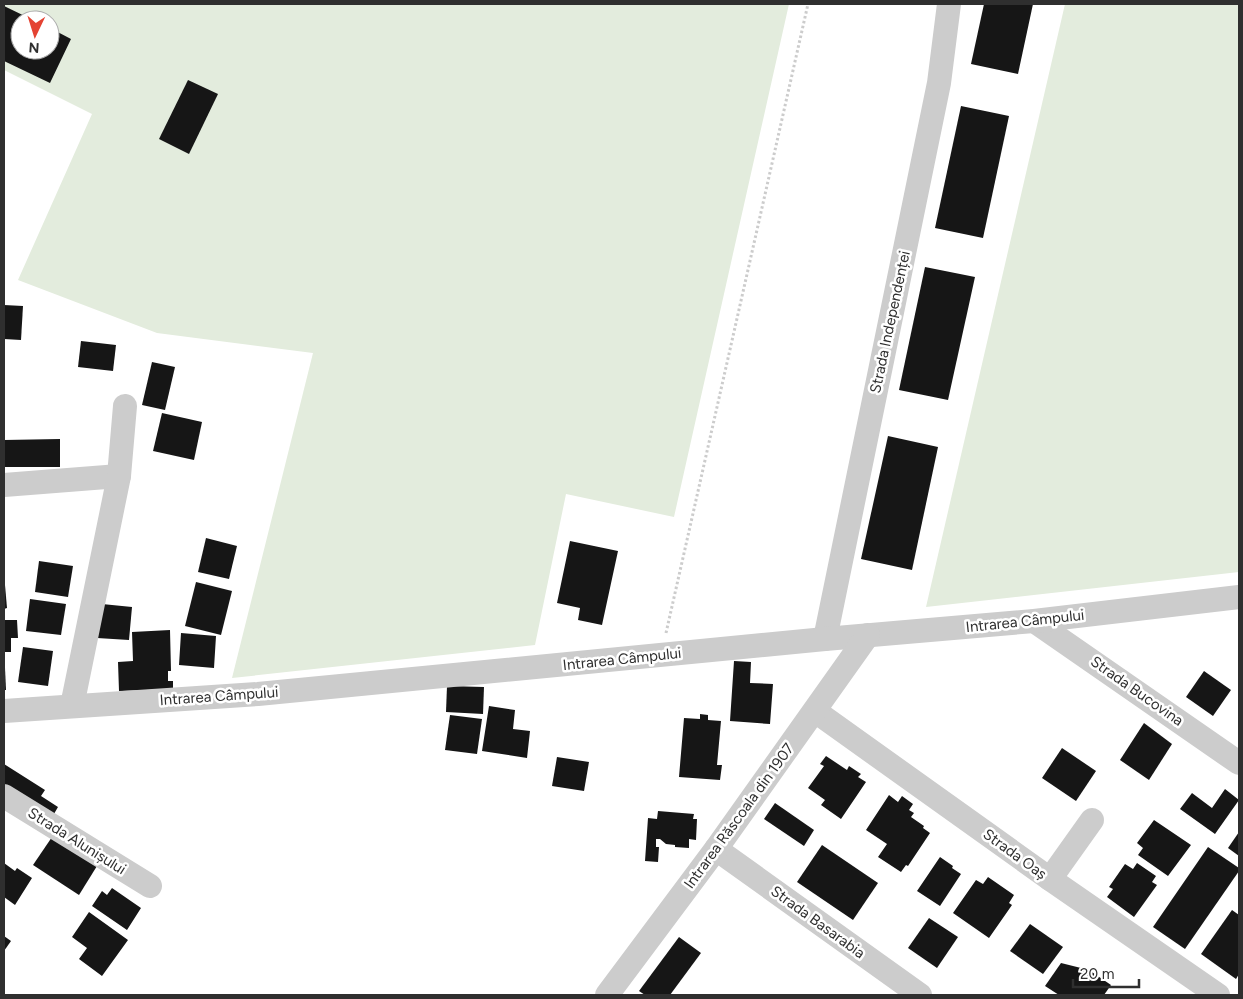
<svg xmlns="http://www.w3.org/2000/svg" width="1243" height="999" viewBox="0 0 1243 999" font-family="Figtree,sans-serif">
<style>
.green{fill:#e3ecdd;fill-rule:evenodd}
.building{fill:#161616}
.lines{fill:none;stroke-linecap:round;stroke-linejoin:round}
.path{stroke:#ccc;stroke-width:3;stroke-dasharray:2.5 2.5;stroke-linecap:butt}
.minor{stroke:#ccc;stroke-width:24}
.labels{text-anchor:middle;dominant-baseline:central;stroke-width:5;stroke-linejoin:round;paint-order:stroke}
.street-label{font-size:15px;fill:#2f2f2f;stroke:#fff}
</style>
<rect width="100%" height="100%" fill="#fff"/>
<g class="green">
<path d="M4 4H789L674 517 566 494 535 645 232 678 313 353 157 333 18 280 92 114 4 70ZM20 20H50V50H20Z"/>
<polygon points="1065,4 1239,4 1239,572 926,607"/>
</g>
<g class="building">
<polygon points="984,4 1033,4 1018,74 971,64"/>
<polygon points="4,6 33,20 20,20 20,50 50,50 50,28 71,39 50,83 4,61"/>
<polygon points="188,80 218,94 189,154 159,139"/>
<polygon points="961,106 1009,116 983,238 935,228"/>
<polygon points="925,267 975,277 948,400 899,390"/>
<polygon points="4,305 23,306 21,340 4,339"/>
<polygon points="81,341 116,345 113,371 78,367"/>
<polygon points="152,362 175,367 165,410 142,405"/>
<polygon points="162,413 202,422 194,460 153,451"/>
<polygon points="888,436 938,447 912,570 861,559"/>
<polygon points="60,439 60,467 4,467 4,440"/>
<polygon points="206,538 237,546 229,579 198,572"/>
<polygon points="570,541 618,551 602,625 578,620 580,608 557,603"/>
<polygon points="39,561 73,566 68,597 35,592"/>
<polygon points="196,582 232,591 221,635 185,626"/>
<polygon points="4,585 5,585 7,608 4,609"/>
<polygon points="30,599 66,604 61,635 26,631"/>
<polygon points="102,604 132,607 129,640 97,638"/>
<polygon points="4,620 17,620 18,638 11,638 11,652 4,652"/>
<polygon points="170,630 171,671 168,671 168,681 173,681 173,689 119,691 118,662 133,661 132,632"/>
<polygon points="181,633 216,636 214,668 179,665"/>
<polygon points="23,647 53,651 48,686 18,682"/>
<polygon points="734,661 751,662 750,683 773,684 770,724 730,721"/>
<polygon points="5,668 6,690 4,690 4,669"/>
<polygon points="1204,671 1231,690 1213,716 1186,697"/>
<polygon points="447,686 484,687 483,714 446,712"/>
<polygon points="489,706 515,710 513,729 530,731 527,758 482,751"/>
<polygon points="700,714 708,715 708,720 721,721 717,765 722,765 720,780 679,777 684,718 700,719"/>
<polygon points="450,715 482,719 477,754 445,750"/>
<polygon points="1144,723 1172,744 1149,780 1120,760"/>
<polygon points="1062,748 1096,771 1076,801 1042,778"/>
<polygon points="826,756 847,770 849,766 861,774 858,777 866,782 841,819 821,805 825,800 808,788 824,766 820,764"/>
<polygon points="557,757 589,762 584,791 552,786"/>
<polygon points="4,764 45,790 41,796 58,807 51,819 4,790"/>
<polygon points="1225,789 1239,800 1215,834 1180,809 1192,793 1212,808"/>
<polygon points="889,795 898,802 902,796 913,804 909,810 914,813 911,817 924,826 923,828 930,833 908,866 906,865 901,872 878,857 887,844 866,830"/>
<polygon points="775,803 814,830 804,846 764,819"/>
<polygon points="658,811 694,814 693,819 697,819 696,840 689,839 689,848 675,847 675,845 666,844 660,839 656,839 656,847 659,847 658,862 645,861 648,818 657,819"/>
<polygon points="1154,820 1191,845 1168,876 1138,855 1143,848 1137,843"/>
<polygon points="1239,832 1239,856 1228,848"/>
<polygon points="52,837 97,866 79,895 33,865"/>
<polygon points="822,845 878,883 853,920 797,882"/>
<polygon points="1208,847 1239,868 1239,871 1185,949 1153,927"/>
<polygon points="940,857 953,866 952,868 961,874 940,906 917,891"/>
<polygon points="4,863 15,871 17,868 32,878 15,905 4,897"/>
<polygon points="1137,863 1156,876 1152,882 1157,885 1134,917 1107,897 1113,889 1109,887 1125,864 1133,869"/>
<polygon points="988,877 1014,895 1009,903 1012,905 989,938 953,913 976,880 983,884"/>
<polygon points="112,888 141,908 127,930 92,906 102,891 107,895"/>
<polygon points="1232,910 1239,915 1239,974 1236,979 1201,954"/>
<polygon points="89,912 128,940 102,976 79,959 87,948 72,937"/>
<polygon points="929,918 958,937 937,968 908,948"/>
<polygon points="1030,924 1063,947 1043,974 1010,951"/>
<polygon points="4,936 11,941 4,951"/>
<polygon points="679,937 701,953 670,995 645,995 639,991"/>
<polygon points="1061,963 1089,970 1111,985 1104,995 1059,995 1045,986"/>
</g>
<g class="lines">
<polyline class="path" points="666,633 808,4"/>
<g class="minor">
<polyline points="4,485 119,476"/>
<polyline points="1034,621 1239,763"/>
<polyline points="825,639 939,83 949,4"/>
<polyline points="72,706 119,476 125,406"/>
<polyline points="4,711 258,694 825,639 1034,621 1239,597"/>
<polyline points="815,711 1050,879 1218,995"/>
<polyline points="4,796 150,886"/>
<polyline points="716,849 920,995"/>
<polyline points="1050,879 1092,820"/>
<polyline points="607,995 716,849 868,635"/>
</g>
</g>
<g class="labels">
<g class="street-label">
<text transform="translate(890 322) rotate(-78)">Strada Independenței</text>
<text transform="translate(1025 621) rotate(-6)">Intrarea Câmpului</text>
<text transform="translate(622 659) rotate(-6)">Intrarea Câmpului</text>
<text transform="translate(1137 691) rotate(35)">Strada Bucovina</text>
<text transform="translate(219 696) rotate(-4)">Intrarea Câmpului</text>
<text transform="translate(739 816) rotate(-54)">Intrarea Răscoala din 1907</text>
<text transform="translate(77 841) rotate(32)">Strada Alunișului</text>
<text transform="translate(1015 854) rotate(36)">Strada Oaș</text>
<text transform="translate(818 922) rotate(36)">Strada Basarabia</text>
</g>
</g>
<rect width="1243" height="999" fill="none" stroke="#2f2f2f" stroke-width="10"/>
<g transform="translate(35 35) rotate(184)"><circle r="24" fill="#ffffff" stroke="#acacac"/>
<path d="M0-4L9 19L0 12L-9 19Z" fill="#e44333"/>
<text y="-8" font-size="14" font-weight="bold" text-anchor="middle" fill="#2f2f2f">N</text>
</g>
<path d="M1073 979v8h66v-8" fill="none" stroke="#2f2f2f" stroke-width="2.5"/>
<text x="1080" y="979" font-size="15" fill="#2f2f2f" stroke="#ffffff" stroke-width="4" paint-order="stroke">20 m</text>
</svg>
